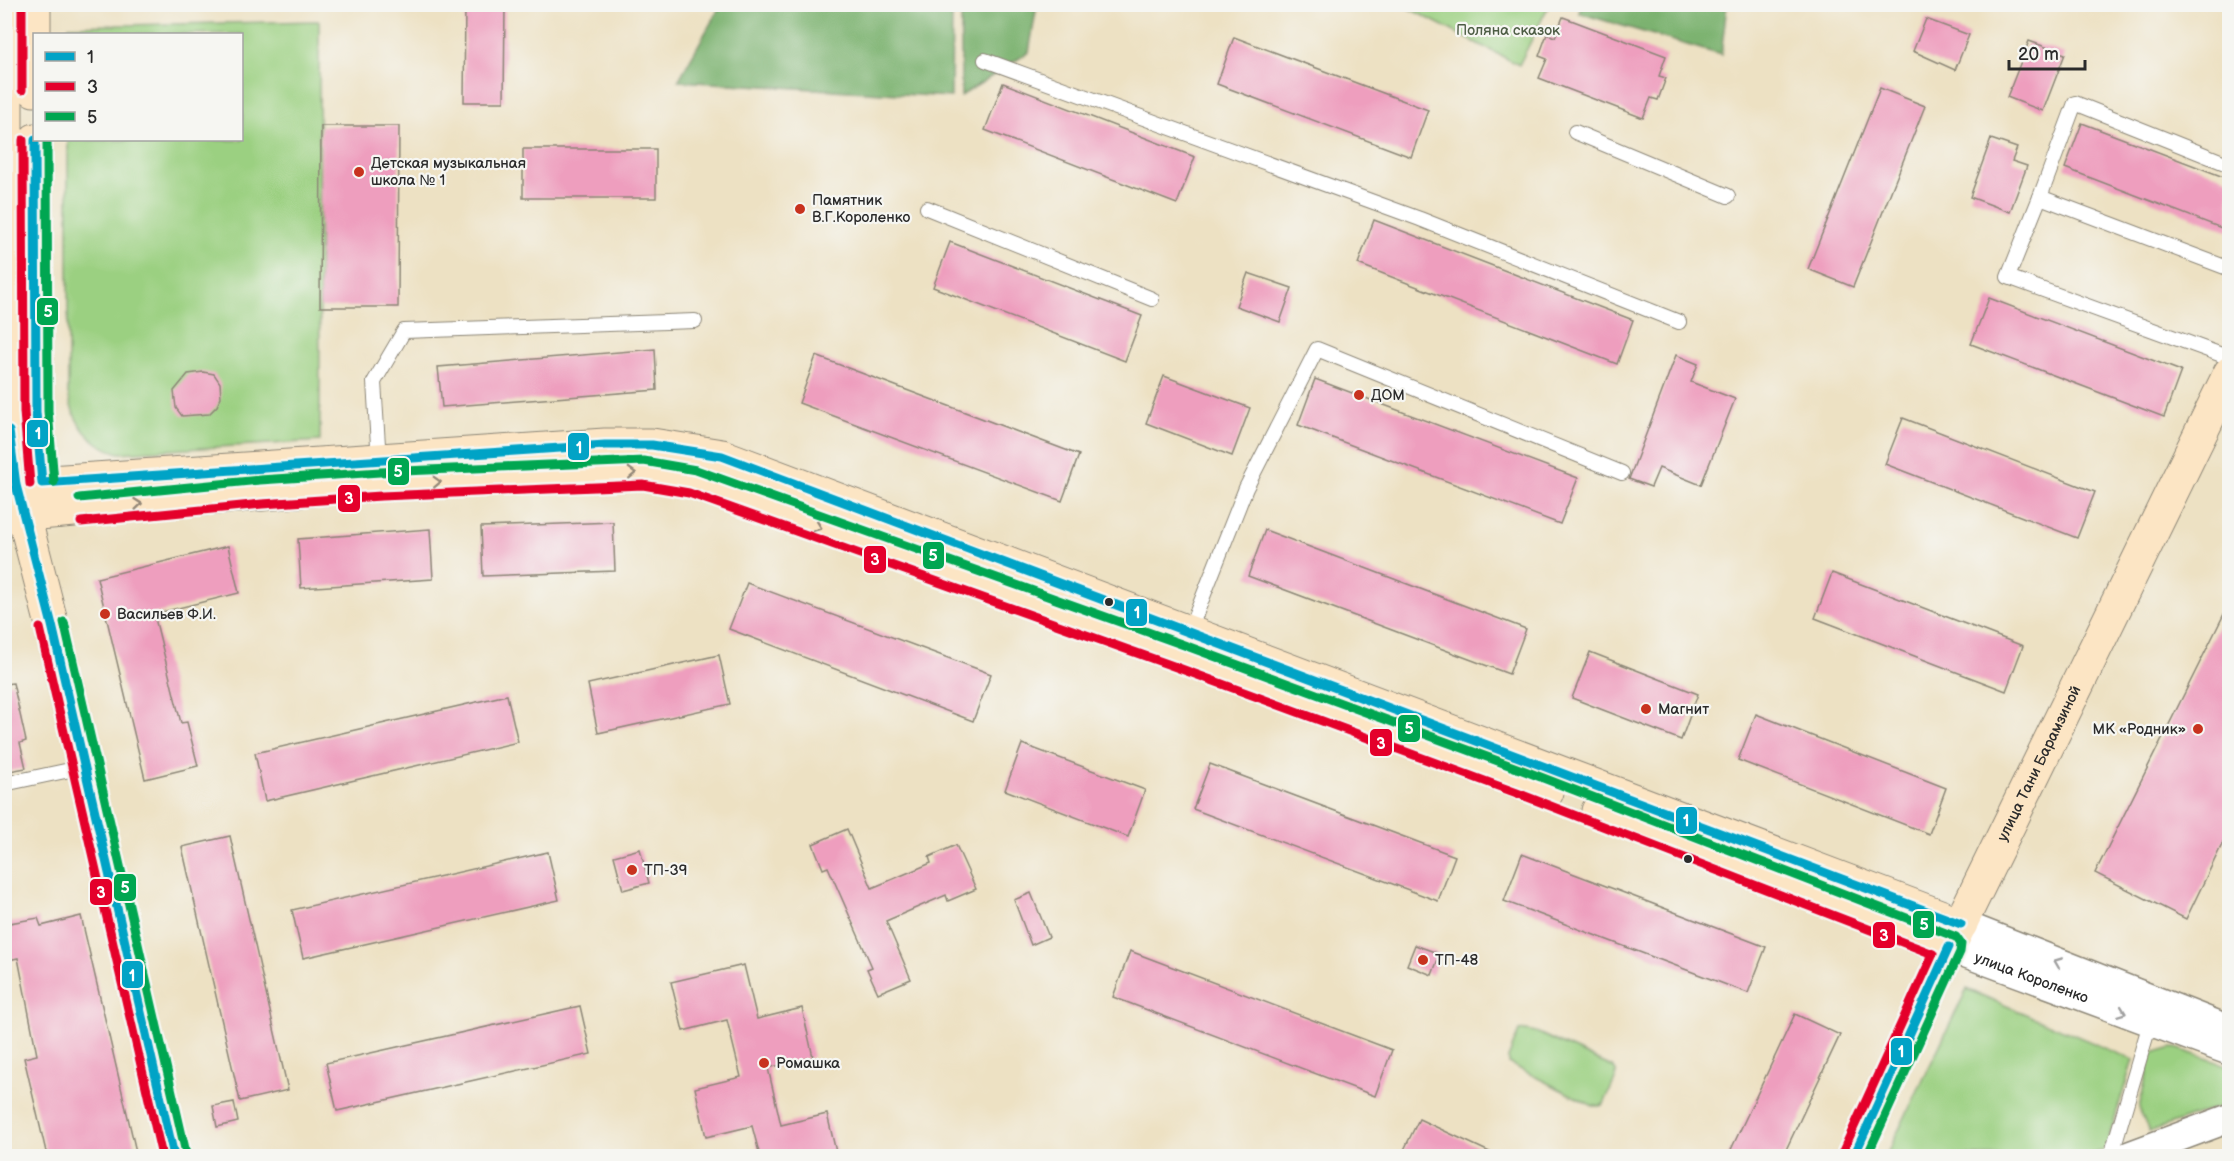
<svg xmlns="http://www.w3.org/2000/svg" width="2234" height="1161" viewBox="0 0 2234 1161" font-family="'Balsamiq Sans',sans-serif">
<style>
.green{fill:#9bd081;stroke:#637e56;stroke-width:1.5}
.forest{fill:#7cb26f;stroke:#546e4d;stroke-width:1.5}
.building{fill:#ee9ebe}
.lines{fill:none;stroke-linecap:round;stroke-linejoin:round}
.lane-casing{stroke:#8c8677;stroke-width:16}
.street-casing{stroke:#8c8677;stroke-width:31}
.secondary-casing{stroke:#8c8677;stroke-width:35}
.lane{stroke:#fff;stroke-width:14}
.street{stroke:#fff;stroke-width:28}
.secondary{stroke:#fce5c4;stroke-width:33}
.bus-1-casing{stroke:#f6f6f2;stroke-width:14}
.bus-2-casing{stroke:#f6f6f2;stroke-width:14}
.bus-3-casing{stroke:#f6f6f2;stroke-width:14}
.bus-1{stroke:#02a3c6;stroke-width:9}
.bus-2{stroke:#e4002b;stroke-width:9}
.bus-3{stroke:#00a651;stroke-width:9}
.oneway{stroke:#948878}
.oneway2{stroke:#a0a0a0}
.poi-dot{fill:#c8321e;stroke:#f6f6f2;stroke-width:2}
.bus-dot{fill:#2b2b2b;stroke:#f6f6f2;stroke-width:2}
.labels{text-anchor:middle;dominant-baseline:central;stroke-width:4.5;stroke-linejoin:round;paint-order:stroke}
.park-label{font-size:15px;fill:#4d5d45;stroke:#f6f6f2}
.poi-label{font-size:15px;fill:#2b2b2b;stroke:#f6f6f2;text-anchor:start}
.street-label{font-size:15px;fill:#2b2b2b;stroke:#f6f6f2}
.line-badge{stroke:#f6f6f2;stroke-width:2}
.badge-label{font-size:16px;text-anchor:middle;font-weight:bold;fill:#fff}
</style>
<rect width="100%" height="100%" fill="#f6f6f2"/>
<filter id="ink" filterUnits="userSpaceOnUse"><feTurbulence type="fractalNoise" baseFrequency=".0167" numOctaves="2"/><feDisplacementMap in="SourceGraphic" scale="12" xChannelSelector="R" yChannelSelector="G"/><feConvolveMatrix kernelMatrix="1 2 1 2 8 2 1 2 1" color-interpolation-filters="sRGB"/></filter>
<filter id="wash" filterUnits="userSpaceOnUse"><feTurbulence type="fractalNoise" baseFrequency=".008" numOctaves="4" result="noise"/><feDisplacementMap in="SourceGraphic" scale="24" xChannelSelector="R" yChannelSelector="G"/><feGaussianBlur stdDeviation="1.35" result="paint"/><feColorMatrix in="noise" values="0 0 0 0 0 0 0 0 0 0 0 0 0 0 0 0 0 1.4 0 .05"/><feComposite in="paint" operator="in"/></filter>
<g filter="url(#wash)">
<rect width="100%" height="100%" fill="#ede1c3"/>
<g class="green">
<polygon points="1402,5 1549,5 1519,65"/>
<path d="M319 21 320 441 119 453C88 444 73 423 68 393V140H242V34H68L69 26Z"/>
<polygon points="1967,989 2133,1060 2105,1150 2086,1156 1886,1156"/>
<polygon points="1526,1030 1536,1032 1612,1067 1616,1071 1616,1077 1604,1104 1600,1106 1593,1106 1508,1063 1508,1058 1519,1031"/>
<polygon points="2173,1047 2229,1066 2229,1103 2149,1132 2139,1108 2152,1053"/>
</g>
<g class="forest">
<polygon points="721,5 952,5 951,97 678,81"/>
<polygon points="961,5 1037,5 1029,52 961,96"/>
<polygon points="1581,5 1727,5 1721,55 1579,13"/>
</g>
<g id="blocks">
<g class="building">
<polygon points="465,4 505,4 504,102 464,102"/>
<polygon points="1563,17 1666,56 1659,76 1666,78 1658,100 1651,98 1643,118 1539,78 1547,59 1539,56 1547,34 1555,37"/>
<polygon points="1926,19 1969,35 1955,70 1913,51"/>
<polygon points="1234,37 1428,110 1411,157 1217,84"/>
<polygon points="2029,41 2065,54 2043,111 2007,97"/>
<polygon points="1003,83 1195,157 1177,204 985,130"/>
<polygon points="1880,88 1925,106 1853,287 1808,269"/>
<polygon points="2082,123 2229,179 2229,231 2065,168"/>
<polygon points="321,126 399,126 398,307 320,307"/>
<polygon points="1991,139 2017,148 2012,161 2027,166 2010,212 1970,197"/>
<rect x="523" y="149" width="133" height="49"/>
<polygon points="1374,220 1633,320 1617,364 1358,264"/>
<polygon points="950,242 1142,316 1125,361 933,287"/>
<polygon points="1248,273 1292,288 1280,322 1236,306"/>
<polygon points="1989,298 2181,371 2164,417 1971,344"/>
<polygon points="655,349 657,390 442,407 438,367"/>
<polygon points="1676,355 1698,364 1691,382 1735,399 1701,485 1659,468 1651,487 1629,479"/>
<polygon points="816,356 1079,455 1062,501 799,403"/>
<polygon points="203,372 214,374 220,383 221,397 217,406 209,414 182,416 176,408 174,391 188,374"/>
<polygon points="1164,376 1250,408 1232,456 1146,423"/>
<polygon points="1315,379 1578,478 1560,524 1298,425"/>
<polygon points="1903,418 2095,492 2077,538 1885,464"/>
<polygon points="613,522 615,571 483,576 481,527"/>
<polygon points="430,529 433,579 301,588 298,539"/>
<polygon points="1265,530 1526,629 1509,674 1248,576"/>
<polygon points="228,546 239,593 154,614 181,723 187,722 198,766 145,779 97,578"/>
<polygon points="1832,573 2023,646 2006,691 1815,618"/>
<polygon points="747,583 991,674 973,721 729,629"/>
<polygon points="2229,604 2229,830 2186,919 2095,873"/>
<polygon points="1590,652 1698,694 1681,740 1572,698"/>
<polygon points="719,655 730,704 598,733 588,684"/>
<polygon points="13,683 26,741 20,743 26,768 4,772 4,684"/>
<polygon points="507,695 518,742 265,801 255,753"/>
<polygon points="1756,714 1946,788 1929,834 1738,760"/>
<polygon points="1022,744 1145,790 1128,837 1005,790"/>
<polygon points="1210,764 1455,856 1438,901 1193,809"/>
<polygon points="847,829 872,888 931,863 929,857 956,845 976,889 948,901 946,895 886,921 911,979 878,993 867,969 872,967 828,867 823,869 813,844"/>
<polygon points="230,836 288,1090 240,1101 182,847"/>
<polygon points="640,849 649,883 623,890 614,856"/>
<polygon points="548,852 559,900 303,958 292,910"/>
<polygon points="1522,854 1766,947 1748,993 1504,901"/>
<polygon points="1031,893 1049,937 1031,945 1014,900"/>
<polygon points="81,916 137,1156 47,1156 24,1058 37,1055 18,958 4,961 4,924 38,918 41,926"/>
<polygon points="1415,945 1440,954 1432,975 1407,965"/>
<polygon points="1130,951 1392,1050 1375,1096 1113,997"/>
<polygon points="744,965 757,1019 802,1008 813,1057 768,1068 781,1125 827,1114 837,1156 760,1156 752,1126 706,1137 695,1088 741,1077 727,1020 683,1031 671,982"/>
<polygon points="580,1006 591,1054 337,1111 326,1063"/>
<polygon points="1795,1014 1840,1035 1783,1156 1728,1156"/>
<polygon points="234,1102 238,1122 217,1127 213,1106"/>
<polygon points="1419,1119 1498,1156 1401,1156"/>
</g>
</g>
</g>
<g filter="url(#ink)">
<use href="#blocks" fill-opacity="0" stroke="#8c8677" stroke-width="1.5"/>
<g class="lines">
<g class="lane-casing">
<g id="lane">
<polyline points="985,60 1420,219 1679,322"/>
<polyline points="1575,132 1728,196"/>
<polyline points="2230,165 2075,103 2040,197 2230,269"/>
<polyline points="2040,197 2008,277 2230,358"/>
<polyline points="927,208 1152,299"/>
<polyline points="379,461 374,382 404,331 695,321"/>
<polyline points="1189,632 1246,488 1317,349 1622,473"/>
<polyline points="4,784 84,767"/>
<polyline points="2111,1156 2150,1023"/>
</g>
</g>
<g class="street-casing">
<g id="street">
<polyline points="1961,924 2230,1030"/>
<path id="s1" d="M1949 947 2230 1051"/>
<polyline points="2128,1156 2230,1118"/>
</g>
</g>
<g class="secondary-casing">
<g id="secondary">
<polyline points="6,4 6,413 16,485 52,625 174,1156"/>
<polyline points="34,4 34,90"/>
<polyline points="35,140 36,412 42,483"/>
<polyline points="4,485 605,445 652,445 722,456 1961,924"/>
<polyline points="4,516 380,484 644,473 692,481 1180,656 1547,792"/>
<polyline points="1598,811 1949,947"/>
<path id="s2" d="M1854 1156 1949 947 2230 373"/>
</g>
</g>
<use href="#lane" class="lane"/>
<use href="#street" class="street"/>
<use href="#secondary" class="secondary"/>
<g class="bus-1-casing">
<g id="bus-1">
<polyline points="6,4 6,200"/>
<polyline points="35,140 36,412 42,483 605,445 652,445 722,456 1961,924"/>
<polyline points="9,431 16,485 52,625 174,1156"/>
<polyline points="1854,1156 1949,947"/>
</g>
</g>
<g class="bus-2-casing">
<g id="bus-2">
<polyline points="22,4 22,90"/>
<polyline points="23,140 24,412 30,484"/>
<polyline points="81,522 262,504 381,496 643,485 689,493 1176,667 1517,793 1933,954 1843,1151"/>
<polyline points="40,628 162,1156"/>
</g>
</g>
<g class="bus-3-casing">
<g id="bus-3">
<polyline points="47,140 48,411 54,482"/>
<polyline points="79,498 260,480 380,472 644,461 696,470 1184,645 1525,771 1956,937 1961,944 1960,952 1867,1156"/>
<polyline points="64,622 186,1153"/>
</g>
</g>
<use href="#bus-1" class="bus-1"/>
<use href="#bus-2" class="bus-2"/>
<use href="#bus-3" class="bus-3"/>
</g>
<defs><path id="oneway-chevron" d="M-2-3.5L2.5 0L-2 3.5" fill="none" stroke-width="1.6" stroke-linecap="round" stroke-linejoin="round" transform="scale(1.5)"/></defs>
<g class="oneway">
<use href="#oneway-chevron" transform="translate(632 473) rotate(-2)"/>
<use href="#oneway-chevron" transform="translate(437 482) rotate(-2)"/>
<use href="#oneway-chevron" transform="translate(138 504) rotate(-6)"/>
<use href="#oneway-chevron" transform="translate(818 527) rotate(20)"/>
</g>
<g class="oneway2">
<use href="#oneway-chevron" transform="translate(2058 962) rotate(-158)"/>
<use href="#oneway-chevron" transform="translate(2122 1012) rotate(21)"/>
</g>
</g>
<g class="poi-dot">
<circle cx="359" cy="172" r="6"/>
<circle cx="800" cy="209" r="6"/>
<circle cx="1359" cy="395" r="6"/>
<circle cx="105" cy="614" r="6"/>
<circle cx="1646" cy="709" r="6"/>
<circle cx="2198" cy="729" r="6"/>
<circle cx="632" cy="870" r="6"/>
<circle cx="1423" cy="960" r="6"/>
<circle cx="764" cy="1063" r="6"/>
</g>
<g class="bus-dot">
<circle cx="1109" cy="602" r="5"/>
<circle cx="1688" cy="859" r="5"/>
</g>
<g class="labels">
<g class="park-label">
<text x="1508" y="30">Поляна сказок</text>
</g>
<g class="poi-label">
<text x="371" y="163">Детская музыкальная<tspan x="371" dy="17">школа № 1</tspan></text>
<text x="812" y="200">Памятник<tspan x="812" dy="17">В.Г.Короленко</tspan></text>
<text x="1371" y="395">ДОМ</text>
<text x="117" y="614">Васильев Ф.И.</text>
<text x="1658" y="709">Магнит</text>
<text x="2186" y="729" text-anchor="end">МК «Родник»</text>
<text x="644" y="870">ТП-39</text>
<text x="1435" y="960">ТП-48</text>
<text x="776" y="1063">Ромашка</text>
</g>
<g class="street-label">
<text stroke="none"><textPath href="#s2" startOffset="434">улица Тани Барамзиной</textPath></text>
<text stroke="none"><textPath href="#s1" startOffset="88">улица Короленко</textPath></text>
</g>
</g>
<g class="line-badge">
<rect x="36" y="297" width="23" height="29" rx="6" fill="#00a651"/>
<rect x="26" y="419" width="23" height="29" rx="6" fill="#02a3c6"/>
<rect x="567" y="432" width="23" height="29" rx="6" fill="#02a3c6"/>
<rect x="387" y="457" width="23" height="29" rx="6" fill="#00a651"/>
<rect x="337" y="484" width="24" height="29" rx="6" fill="#e4002b"/>
<rect x="922" y="541" width="23" height="29" rx="6" fill="#00a651"/>
<rect x="863" y="545" width="24" height="29" rx="6" fill="#e4002b"/>
<rect x="1125" y="598" width="23" height="29" rx="6" fill="#02a3c6"/>
<rect x="1397" y="714" width="24" height="29" rx="6" fill="#00a651"/>
<rect x="1369" y="728" width="24" height="29" rx="6" fill="#e4002b"/>
<rect x="1675" y="806" width="23" height="29" rx="6" fill="#02a3c6"/>
<rect x="113" y="873" width="24" height="29" rx="6" fill="#00a651"/>
<rect x="89" y="878" width="24" height="28" rx="6" fill="#e4002b"/>
<rect x="1912" y="910" width="23" height="29" rx="6" fill="#00a651"/>
<rect x="1872" y="921" width="24" height="28" rx="6" fill="#e4002b"/>
<rect x="121" y="960" width="23" height="29" rx="6" fill="#02a3c6"/>
<rect x="1890" y="1037" width="23" height="29" rx="6" fill="#02a3c6"/>
</g>
<g class="badge-label">
<text x="48" y="317">5</text>
<text x="38" y="439">1</text>
<text x="579" y="453">1</text>
<text x="398" y="477">5</text>
<text x="349" y="504">3</text>
<text x="933" y="561">5</text>
<text x="875" y="565">3</text>
<text x="1137" y="618">1</text>
<text x="1409" y="734">5</text>
<text x="1381" y="749">3</text>
<text x="1686" y="826">1</text>
<text x="125" y="893">5</text>
<text x="101" y="898">3</text>
<text x="1924" y="930">5</text>
<text x="1884" y="941">3</text>
<text x="132" y="981">1</text>
<text x="1901" y="1057">1</text>
</g>
<rect width="2234" height="1161" fill="none" stroke="#f6f6f2" stroke-width="24"/>
<rect x="33" y="33" width="210" height="108" fill="#f6f6f2" stroke="#a5a5a2" stroke-width="1.5"/>
<rect x="45" y="52" width="30" height="9" fill="#02a3c6" stroke="#a5a5a2" stroke-width="1.5"/>
<text x="87" y="63" font-size="18" fill="#2b2b2b">1</text>
<rect x="45" y="82" width="30" height="9" fill="#e4002b" stroke="#a5a5a2" stroke-width="1.5"/>
<text x="87" y="93" font-size="18" fill="#2b2b2b">3</text>
<rect x="45" y="112" width="30" height="9" fill="#00a651" stroke="#a5a5a2" stroke-width="1.5"/>
<text x="87" y="123" font-size="18" fill="#2b2b2b">5</text>
<path d="M2009 60v9h76v-9" fill="none" stroke="#2b2b2b" stroke-width="3"/>
<text x="2018" y="60" font-size="18" fill="#2b2b2b" stroke="#f6f6f2" stroke-width="4.5" paint-order="stroke">20 m</text>
</svg>
